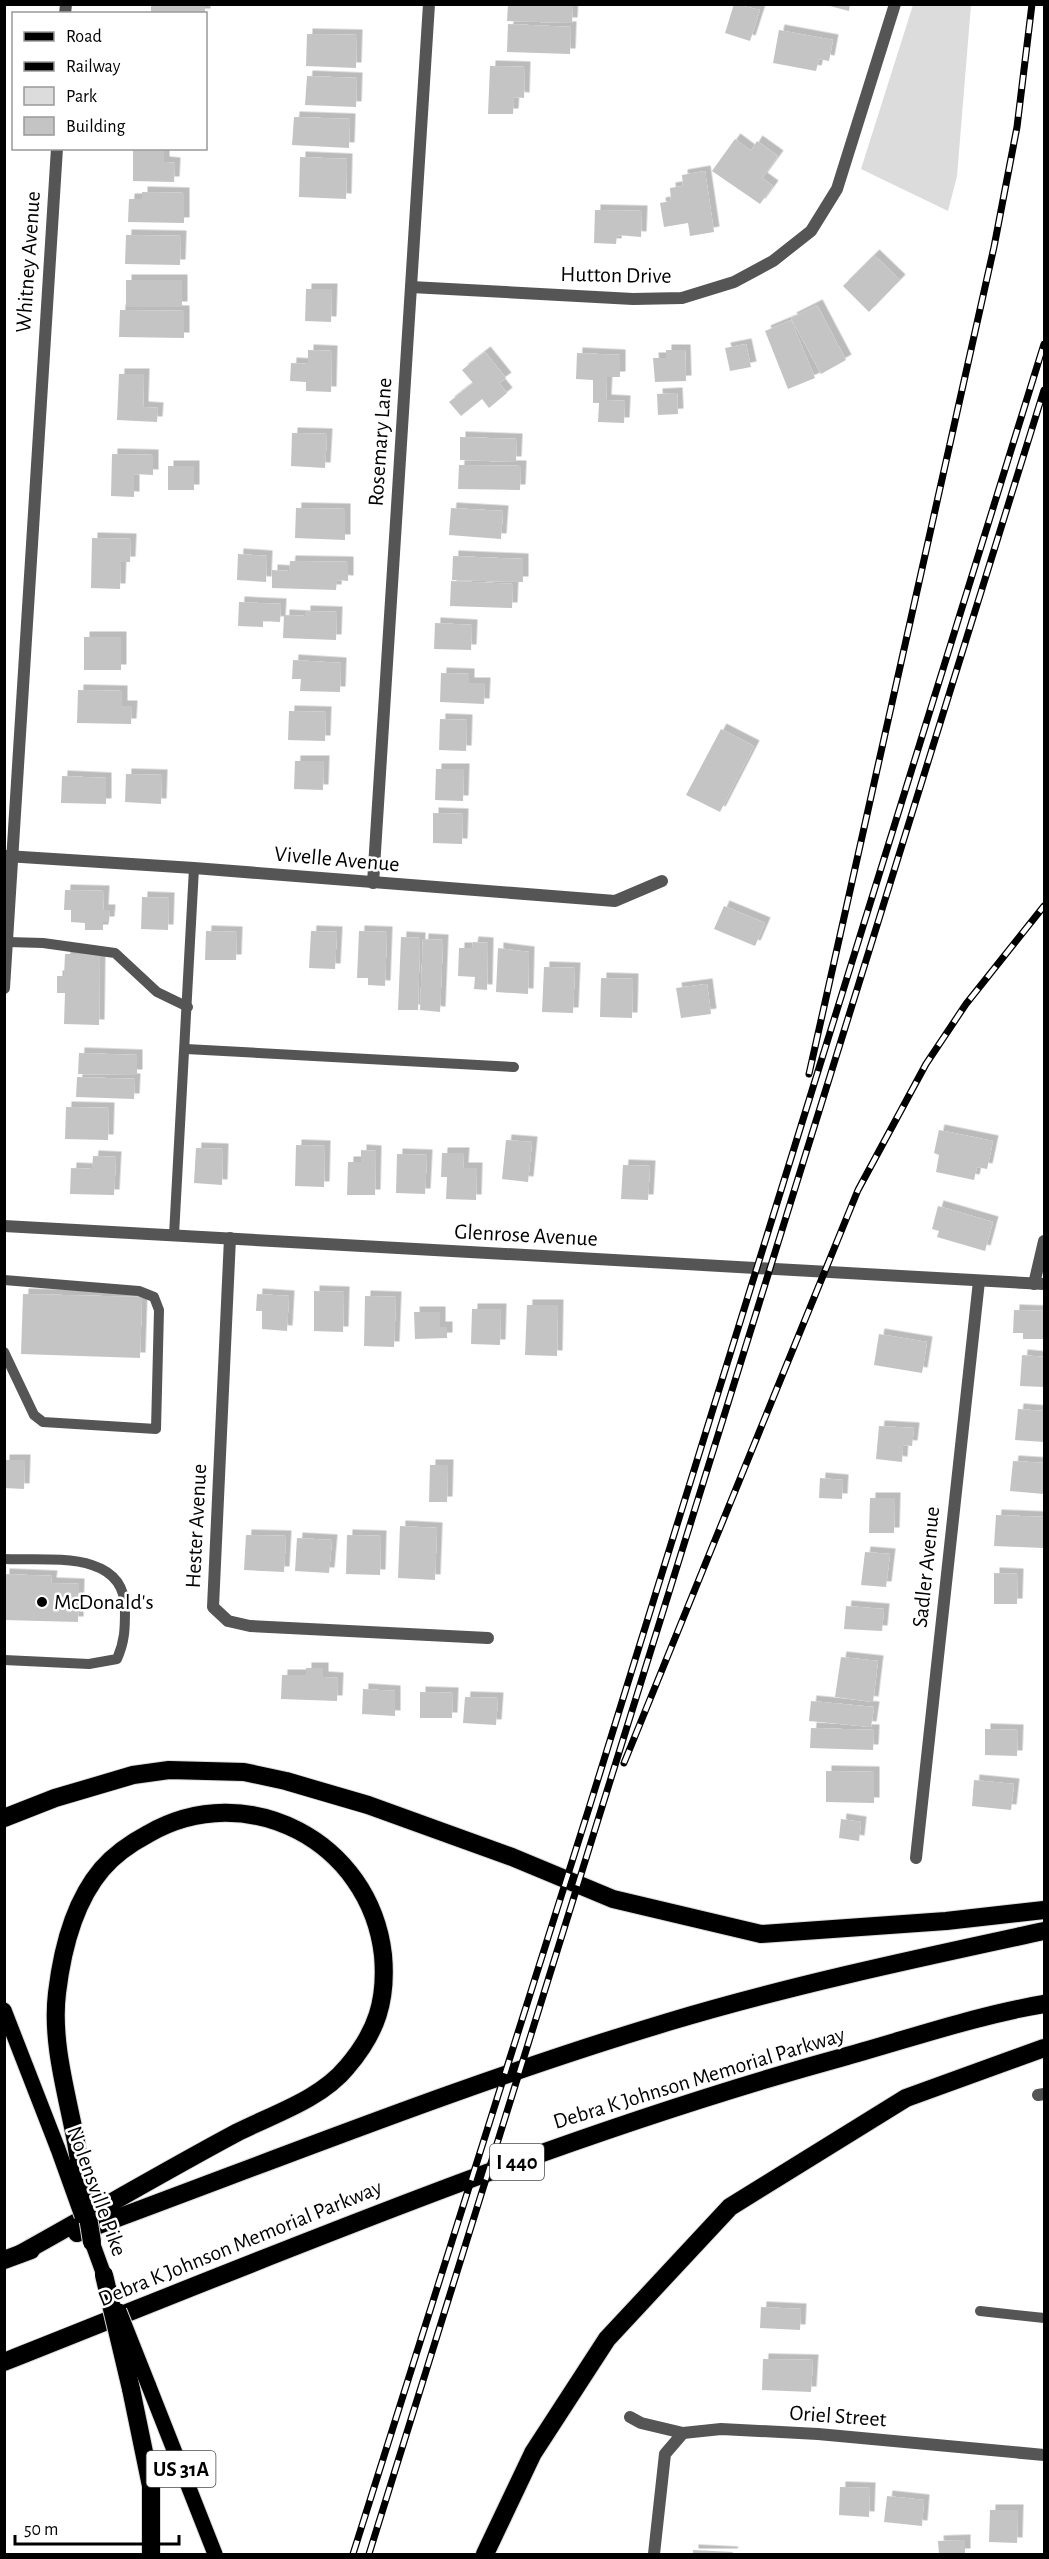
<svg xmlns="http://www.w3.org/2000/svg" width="1049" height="2559" viewBox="0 0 1049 2559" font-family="'Alegreya Sans',sans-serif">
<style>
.green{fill:#dcdcdc}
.building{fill:#c4c4c4;filter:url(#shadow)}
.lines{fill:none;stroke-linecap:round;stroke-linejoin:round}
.primary-casing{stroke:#dbdbdb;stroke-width:17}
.motorway-casing{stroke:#dbdbdb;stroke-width:20}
.service{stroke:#555;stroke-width:10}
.minor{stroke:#555;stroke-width:12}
.tertiary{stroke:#555;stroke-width:12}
.primary{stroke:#000;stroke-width:15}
.motorway{stroke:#000;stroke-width:18}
.rail-casing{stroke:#000;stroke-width:7}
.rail{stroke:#fff;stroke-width:4.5;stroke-dasharray:14;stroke-linecap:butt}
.primary-bridge-casing{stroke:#dbdbdb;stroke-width:17;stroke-linecap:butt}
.motorway-bridge-casing{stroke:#dbdbdb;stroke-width:20;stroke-linecap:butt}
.primary-bridge{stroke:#000;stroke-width:15}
.motorway-bridge{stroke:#000;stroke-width:18}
.poi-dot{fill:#000;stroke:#fff;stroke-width:2}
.labels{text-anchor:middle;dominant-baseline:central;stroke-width:5;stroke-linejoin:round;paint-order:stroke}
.shield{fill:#fff;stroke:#4c4c4c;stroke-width:1.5}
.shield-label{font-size:21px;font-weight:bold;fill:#000}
.street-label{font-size:22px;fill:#000;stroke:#fff}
.poi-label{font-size:22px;fill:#000;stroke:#fff;text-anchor:start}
</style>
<defs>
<filter id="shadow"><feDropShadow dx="5.5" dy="-5.5" stdDeviation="0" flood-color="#0004"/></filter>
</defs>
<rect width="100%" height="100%" fill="#fff"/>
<polygon class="green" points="913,5 971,5 957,176 948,211 861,169"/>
<g class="building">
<rect x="151" y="4" width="54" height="10"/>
<polygon points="508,4 573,4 572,23 507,21"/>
<polygon points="734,4 760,10 750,41 725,33"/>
<polygon points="822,4 850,4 849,11"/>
<polygon points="508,24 571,27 570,54 507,52"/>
<polygon points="779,30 833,40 829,61 819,59 816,71 773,63"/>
<polygon points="307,34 357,35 356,68 306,66"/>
<polygon points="490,66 525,67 524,98 514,97 513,114 488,114"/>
<polygon points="307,76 357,78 356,107 305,105"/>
<polygon points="294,117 350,119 349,148 292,145"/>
<polygon points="735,139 751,151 757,141 778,156 762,178 773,186 760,204 712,171"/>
<polygon points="133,148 164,148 164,162 175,163 174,182 133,181"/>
<polygon points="300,157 347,159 346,199 299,197"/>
<polygon points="705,171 714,232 690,236 688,223 664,227 660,203 671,201 670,188 683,186 682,175"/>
<polygon points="142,192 184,193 184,223 128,222 129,199 142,199"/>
<polygon points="595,210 642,211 641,237 617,235 616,244 594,243"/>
<polygon points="126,235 181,236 180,265 125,264"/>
<polygon points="874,255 900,280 869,312 843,286"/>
<rect x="126" y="280" width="56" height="27"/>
<polygon points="306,289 332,289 331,322 305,321"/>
<polygon points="817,305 846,360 821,374 791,318"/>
<polygon points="120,310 184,311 184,338 119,337"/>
<polygon points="791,320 815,378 788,389 765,331"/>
<polygon points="746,344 751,367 730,371 725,348"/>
<polygon points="308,350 332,351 331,392 306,391 306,382 290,381 291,363 308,364"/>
<polygon points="666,350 685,350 686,381 655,382 653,358 666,358"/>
<polygon points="485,352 506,378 499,383 507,393 489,408 482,399 461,416 449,402 473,383 462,370"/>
<polygon points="577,353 620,355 620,377 607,377 606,400 625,401 624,423 598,422 599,403 593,403 593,380 576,379"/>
<polygon points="119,374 144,374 143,407 158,408 157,422 117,420"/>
<polygon points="677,393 678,414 658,415 657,394"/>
<polygon points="292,433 327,434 325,468 291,466"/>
<polygon points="460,437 517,439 516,462 460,460"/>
<polygon points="112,454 153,455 153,475 134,474 134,497 111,496"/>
<polygon points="459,465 521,466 520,490 458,489"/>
<rect x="168" y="466" width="26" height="24"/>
<polygon points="296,508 345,509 345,540 295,538"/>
<polygon points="451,508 503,511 501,539 449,535"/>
<polygon points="92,538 131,539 130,562 121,562 120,589 91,588"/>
<polygon points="238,554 267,556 266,582 237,580"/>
<polygon points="453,556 523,559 523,582 452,580"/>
<polygon points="290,561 348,562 348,581 337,580 336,590 272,588 272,570 289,571"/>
<polygon points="451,581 513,584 512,608 450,606"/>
<polygon points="239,602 281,604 280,622 263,621 263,627 238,626"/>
<polygon points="305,611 337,612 336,640 283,638 284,615 305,616"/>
<polygon points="435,623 472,625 471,650 434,649"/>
<rect x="84" y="637" width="37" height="33"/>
<polygon points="293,660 341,663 340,692 300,691 301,679 292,679"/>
<polygon points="441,673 469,674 469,683 485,683 484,704 440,702"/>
<polygon points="78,690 122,691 122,706 132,706 131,724 77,723"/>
<polygon points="289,711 326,712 325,741 288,740"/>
<polygon points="440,719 467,720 466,751 439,750"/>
<polygon points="721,729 754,746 720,812 686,795"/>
<polygon points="295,761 324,761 323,790 294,789"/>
<polygon points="436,769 464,769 463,801 435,800"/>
<polygon points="126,774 162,775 161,804 125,802"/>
<polygon points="62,776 106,778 106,804 61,803"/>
<polygon points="433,813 463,814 462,844 433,843"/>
<polygon points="65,890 104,891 103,910 110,910 109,922 103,922 103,930 85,930 85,923 71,922 71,910 64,910"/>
<polygon points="142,897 169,898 168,930 141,929"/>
<polygon points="724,906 765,923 755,946 714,929"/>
<polygon points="206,931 237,932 236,960 205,960"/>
<polygon points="311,931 337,932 335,969 309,968"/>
<polygon points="359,931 387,932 385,986 368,985 368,978 357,978"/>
<polygon points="401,937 420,938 418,1010 398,1010"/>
<polygon points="423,939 443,940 440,1012 420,1010"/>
<polygon points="473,942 488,943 487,990 474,989 475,977 458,976 459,948 472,948"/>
<polygon points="498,948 529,952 528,994 496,992"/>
<polygon points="65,954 100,954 99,1025 64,1024 65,993 57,993 57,976 64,976"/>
<polygon points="544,967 575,968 573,1013 542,1012"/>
<polygon points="601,978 633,979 632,1018 600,1017"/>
<polygon points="707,984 711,1014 681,1018 676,988"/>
<polygon points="79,1053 137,1055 137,1075 78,1074"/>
<polygon points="77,1077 135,1079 134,1099 76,1097"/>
<polygon points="66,1107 109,1108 108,1140 65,1139"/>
<polygon points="939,1130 993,1141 987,1169 977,1167 974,1180 936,1172 939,1155 934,1153"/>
<polygon points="506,1140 532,1142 528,1182 502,1179"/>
<polygon points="296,1145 325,1146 324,1187 295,1186"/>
<polygon points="196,1148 223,1149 222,1185 194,1183"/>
<polygon points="361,1150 376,1151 375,1195 347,1195 348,1162 361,1162"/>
<polygon points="442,1153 464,1153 463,1168 477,1168 476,1200 446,1199 447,1177 441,1177"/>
<polygon points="397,1154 427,1155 425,1194 396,1193"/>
<polygon points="93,1156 116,1157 114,1195 70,1194 71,1168 92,1169"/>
<polygon points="623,1165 650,1166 648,1200 621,1199"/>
<polygon points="938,1206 993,1222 985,1251 937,1237 939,1231 932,1229"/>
<polygon points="314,1291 344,1292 343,1332 314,1331"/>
<polygon points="23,1294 142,1297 140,1358 21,1354"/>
<polygon points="257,1294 289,1296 287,1331 262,1329 262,1311 256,1311"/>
<polygon points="365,1296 396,1297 394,1347 364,1346"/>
<polygon points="527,1305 558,1305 557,1356 525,1355"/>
<polygon points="472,1309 501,1309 500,1345 471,1344"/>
<polygon points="1014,1310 1044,1311 1044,1339 1023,1339 1023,1333 1013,1333"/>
<polygon points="414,1312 440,1312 440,1327 447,1327 447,1338 415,1339"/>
<polygon points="879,1334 927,1342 922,1373 874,1365"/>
<polygon points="1022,1355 1044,1357 1044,1387 1020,1386"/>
<polygon points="1018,1409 1044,1411 1044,1442 1015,1440"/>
<polygon points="879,1426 914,1428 912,1446 903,1445 902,1462 876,1459"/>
<polygon points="4,1460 25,1460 24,1489 4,1488"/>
<polygon points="1013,1461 1044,1463 1044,1494 1010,1491"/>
<polygon points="430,1465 448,1465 447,1502 429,1502"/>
<polygon points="820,1478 843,1480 842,1499 819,1498"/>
<polygon points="870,1498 895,1498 894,1533 869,1533"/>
<polygon points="996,1515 1044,1517 1043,1548 994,1546"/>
<polygon points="400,1526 437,1528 435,1580 398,1578"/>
<polygon points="246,1535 286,1536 284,1572 244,1570"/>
<polygon points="347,1535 381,1536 380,1575 346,1574"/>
<polygon points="297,1538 332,1540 329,1573 295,1571"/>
<polygon points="865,1552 890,1554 886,1587 861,1585"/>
<polygon points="994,1573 1018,1574 1017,1604 994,1604"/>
<polygon points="4,1574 52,1576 51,1583 79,1584 78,1622 4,1620"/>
<polygon points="846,1606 884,1609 882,1631 844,1629"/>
<polygon points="841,1657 878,1661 873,1702 835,1697"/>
<polygon points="306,1668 323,1668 323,1677 338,1678 337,1701 281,1699 282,1675 306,1675"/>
<polygon points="363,1689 395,1691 395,1716 362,1714"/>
<polygon points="420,1692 453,1693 452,1718 420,1718"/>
<polygon points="465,1697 498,1698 496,1725 463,1723"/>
<polygon points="811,1701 874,1707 871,1727 809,1721"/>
<polygon points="811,1728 874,1730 873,1750 810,1748"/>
<polygon points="985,1729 1018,1730 1017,1756 985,1755"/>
<polygon points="826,1771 874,1772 874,1803 826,1802"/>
<polygon points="974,1780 1014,1784 1011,1810 972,1806"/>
<polygon points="841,1819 861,1822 859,1841 839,1838"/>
<polygon points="761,2307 801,2309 800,2330 760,2328"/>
<polygon points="763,2359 813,2360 811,2392 762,2390"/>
<polygon points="840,2487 870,2488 869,2517 839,2515"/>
<polygon points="887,2496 924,2500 922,2526 884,2522"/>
<polygon points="990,2510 1018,2510 1017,2543 989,2542"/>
<polygon points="965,2540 965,2554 939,2554 938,2541"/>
<polygon points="693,2550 733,2552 732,2554 693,2554"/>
</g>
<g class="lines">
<g class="primary-casing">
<g id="primary">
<polyline points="4,2010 58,2149"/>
<polyline points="92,2242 104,2275"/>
<polyline points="148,2384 215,2554"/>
</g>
</g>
<g class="motorway-casing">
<g id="motorway">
<polyline points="4,1818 55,1798 133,1775 169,1770 244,1772 286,1781 368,1805 512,1857 613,1899 761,1934 946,1921 1044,1910"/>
<path d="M77 2233C273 2161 468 2082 668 2022 791 1985 919 1958 1044 1931"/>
<path d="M20 2254C92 2214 165 2171 238 2132 274 2114 321 2099 347 2067 377 2032 387 2000 383 1955 370 1841 247 1777 148 1834 131 1843 115 1854 102 1869 74 1902 62 1951 57 1993 51 2042 67 2094 76 2142"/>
<polyline points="4,2260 31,2250"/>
<path d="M4 2362C282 2252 558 2135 847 2056 912 2038 978 2015 1044 2004"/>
<polyline points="131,2389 151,2486 151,2554"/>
<polyline points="485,2554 533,2453 607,2339 730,2207 906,2098 1044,2048"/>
</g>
</g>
<g class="service">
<polyline points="8,942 43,943 115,953 157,992 188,1007"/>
<polyline points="186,1049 514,1067"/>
<polyline points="174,1235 194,868"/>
<polyline points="4,1280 139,1291 154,1297 159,1310 156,1429 43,1422 34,1415 4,1352"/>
<path d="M4 1559C48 1561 125 1549 125 1609 125 1628 125 1641 117 1659L89 1664 4 1660"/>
<polyline points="980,2311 1044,2318"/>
</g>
<g class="minor">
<polyline points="65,14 66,4"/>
<polyline points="411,287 633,299 682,298 734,282 773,261 811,231 837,189 895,4"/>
<polyline points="6,856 194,868 615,901 662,881"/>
<polyline points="373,883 429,4"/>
<polyline points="4,988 57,148"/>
<polyline points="230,1238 213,1607 228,1621 250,1626 488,1638"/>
<polyline points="1034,1284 1044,1241"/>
<polyline points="916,1858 979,1281"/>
<polyline points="1038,2095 1044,2094"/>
<polyline points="630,2417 641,2423 683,2433 721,2429 818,2434 1044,2455"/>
<polyline points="654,2554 665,2454 683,2433"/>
</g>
<polyline class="tertiary" points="4,1226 1044,1284"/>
<use href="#primary" class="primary"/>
<use href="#motorway" class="motorway"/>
<g class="rail-casing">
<g id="rail">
<polyline points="809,1074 994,247 1017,127 1032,4"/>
<polyline points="624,1763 858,1190 926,1064 966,1004 1044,906"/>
<polyline points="353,2554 589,1808 1044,344"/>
<polyline points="369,2554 1044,390"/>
</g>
</g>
<use href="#rail" class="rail"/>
<g class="primary-bridge-casing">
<g id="primary-bridge">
<polyline points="58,2149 82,2216"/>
<polyline points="119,2311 148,2384"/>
</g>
</g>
<g class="motorway-bridge-casing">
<g id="motorway-bridge">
<polyline points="76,2142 92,2242"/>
<polyline points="104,2275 131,2389"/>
</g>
</g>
<use href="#primary-bridge" class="primary-bridge"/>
<use href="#motorway-bridge" class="motorway-bridge"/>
</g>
<circle class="poi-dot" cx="42" cy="1602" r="6"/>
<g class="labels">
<g class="shield">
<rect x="490" y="2144" width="54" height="36" rx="4.5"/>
<rect x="146.5" y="2451" width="69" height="36" rx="4.5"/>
</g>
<g class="shield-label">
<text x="517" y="2162">I 440</text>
<text x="181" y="2469">US 31A</text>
</g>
<g class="street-label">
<text transform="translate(28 262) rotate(-86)">Whitney Avenue</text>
<text transform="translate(616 275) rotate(1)">Hutton Drive</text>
<text transform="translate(380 442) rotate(-86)">Rosemary Lane</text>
<text transform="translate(337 859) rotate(5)">Vivelle Avenue</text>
<text transform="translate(526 1235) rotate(3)">Glenrose Avenue</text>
<text transform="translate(196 1526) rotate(-87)">Hester Avenue</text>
<text transform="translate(926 1567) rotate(-84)">Sadler Avenue</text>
<text transform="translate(699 2078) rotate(-17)">Debra K Johnson Memorial Parkway</text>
<text transform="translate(97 2191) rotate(70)">Nolensville Pike</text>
<text transform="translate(240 2243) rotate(-22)">Debra K Johnson Memorial Parkway</text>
<text transform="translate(838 2416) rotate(4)">Oriel Street</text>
</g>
<g class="poi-label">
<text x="54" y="1602">McDonald's</text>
</g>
</g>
<rect width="1049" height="2559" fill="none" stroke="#000000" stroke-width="12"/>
<rect x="12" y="12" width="195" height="138" fill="#ffffff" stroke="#999999" stroke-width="1.5"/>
<rect x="24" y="32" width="30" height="9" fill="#000000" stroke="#999999" stroke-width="1.5"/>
<text x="66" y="42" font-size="18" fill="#000000">Road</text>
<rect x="24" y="62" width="30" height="9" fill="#000000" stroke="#999999" stroke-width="1.5"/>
<text x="66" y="72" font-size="18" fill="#000000">Railway</text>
<rect x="24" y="87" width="30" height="18" fill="#dcdcdc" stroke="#999999" stroke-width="1.5"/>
<text x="66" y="102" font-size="18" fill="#000000">Park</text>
<rect x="24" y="117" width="30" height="18" fill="#c4c4c4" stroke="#999999" stroke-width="1.5"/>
<text x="66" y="132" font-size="18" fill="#000000">Building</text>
<path d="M15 2535v9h164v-9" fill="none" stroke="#000000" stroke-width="3"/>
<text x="24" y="2535" font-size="18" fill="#000000" stroke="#ffffff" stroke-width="4.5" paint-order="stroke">50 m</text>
</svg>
